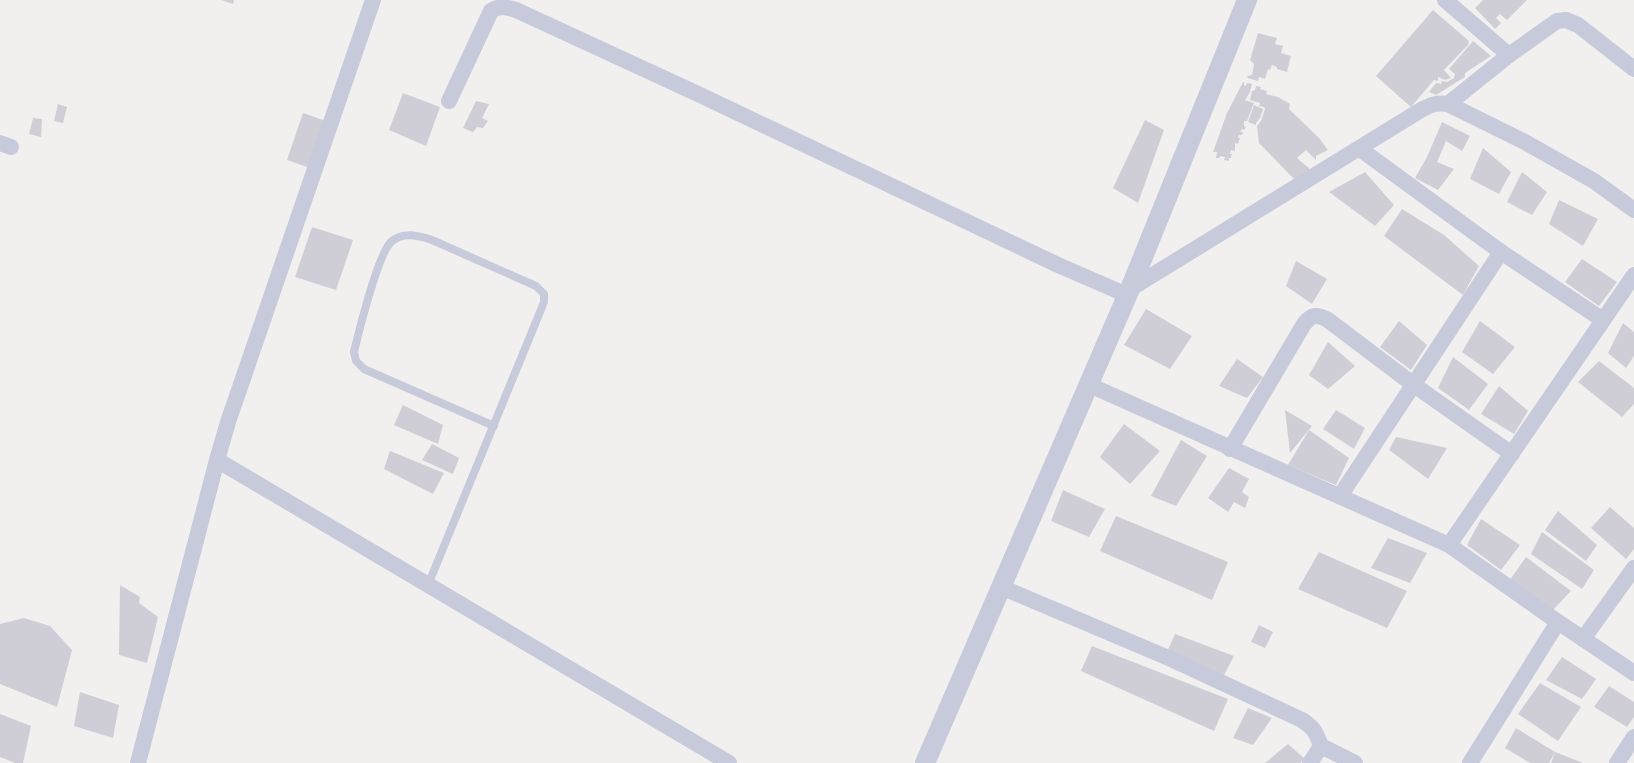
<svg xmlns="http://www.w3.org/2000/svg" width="1634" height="763" viewBox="0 0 1634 763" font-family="Montserrat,sans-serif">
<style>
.building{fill:#cfced7}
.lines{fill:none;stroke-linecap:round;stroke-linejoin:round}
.service{stroke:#c7cada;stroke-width:8}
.minor{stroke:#c7cada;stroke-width:16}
.tertiary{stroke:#c7cada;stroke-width:20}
</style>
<rect width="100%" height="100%" fill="#f2f0ef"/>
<g class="building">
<polygon points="221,0 234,0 233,4"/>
<polygon points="1483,0 1527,0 1507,20 1500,14 1496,18 1501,23 1495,29 1475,8"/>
<polygon points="1433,10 1469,41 1468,45 1444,70 1451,78 1445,80 1438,77 1438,81 1434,80 1411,107 1376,76"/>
<polygon points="1258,33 1277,38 1275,44 1283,46 1281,53 1291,56 1287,72 1277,69 1277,67 1272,65 1270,70 1268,69 1265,79 1259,77 1258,81 1248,78 1247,76 1252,75 1254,64 1250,60"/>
<polygon points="1473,41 1491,56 1465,73 1465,77 1436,95 1429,92 1436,83 1441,84 1442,81 1447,82 1454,78 1455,74 1449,69"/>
<polygon points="1243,82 1244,82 1244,85 1246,86 1247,83 1252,84 1250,92 1245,100 1254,103 1247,121 1244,121 1244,126 1246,127 1244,130 1242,129 1240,132 1243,132 1242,135 1239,135 1238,138 1240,138 1238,144 1235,143 1235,151 1231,150 1230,154 1232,154 1231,158 1229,158 1229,161 1224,160 1225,157 1221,156 1219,158 1216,158 1217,152 1213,152 1227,113"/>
<polygon points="1256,86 1261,87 1260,89 1267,91 1266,94 1278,97 1290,104 1289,109 1319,138 1328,150 1316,156 1316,160 1306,150 1297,158 1311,170 1295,180 1259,143 1257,126 1261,121 1265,109 1264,107 1259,106 1260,103 1250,100 1252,91 1255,90"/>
<polygon points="403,93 440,107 426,146 389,130"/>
<polygon points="476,101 489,104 482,118 488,121 483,128 477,127 473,132 463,128"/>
<polygon points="58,104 67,107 63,123 54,121"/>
<polygon points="1254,105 1263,109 1260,118 1256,123 1256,125 1248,122"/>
<polygon points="303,113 326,121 310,168 287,160"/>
<polygon points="33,118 42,119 41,137 29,134"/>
<polygon points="1145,120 1164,130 1138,203 1113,188"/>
<polygon points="1442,122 1470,136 1462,151 1446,141 1437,162 1454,169 1438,190 1415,178 1427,157"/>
<polygon points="1483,148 1511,172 1499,194 1470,179"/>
<polygon points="1365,172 1394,205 1375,226 1329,192"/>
<polygon points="1522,172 1547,192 1532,215 1507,202"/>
<polygon points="1559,200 1598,219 1583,246 1549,224"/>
<polygon points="1402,209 1444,235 1479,266 1463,295 1384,236"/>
<polygon points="312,227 353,240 336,290 295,277"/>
<polygon points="1582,259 1617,282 1599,306 1565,282"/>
<polygon points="1296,261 1327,279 1312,304 1286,286"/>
<polygon points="1146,309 1192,336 1170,369 1124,345"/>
<polygon points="1399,321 1427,345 1411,370 1380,347"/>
<polygon points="1480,321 1515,347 1493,374 1462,352"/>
<polygon points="1623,323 1634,332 1634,356 1626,368 1608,353"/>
<polygon points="1328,342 1355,366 1328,389 1309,375"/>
<polygon points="1453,357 1488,384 1469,410 1438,388"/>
<polygon points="1237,359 1263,377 1247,398 1219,386"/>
<polygon points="1599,361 1634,388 1634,404 1622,417 1578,382"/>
<polygon points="1499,386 1528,411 1514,434 1481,414"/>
<polygon points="403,405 443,425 438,444 394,425"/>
<polygon points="1285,410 1312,426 1290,453"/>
<polygon points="1336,410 1365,428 1354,449 1323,429"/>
<polygon points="1124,424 1160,451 1130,484 1100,457"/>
<polygon points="1309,430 1349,458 1336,485 1288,465"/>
<polygon points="1396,437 1447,448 1428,479 1389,450"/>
<polygon points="1181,440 1207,456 1176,506 1151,496"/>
<polygon points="432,444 459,458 453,474 422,460"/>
<polygon points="390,451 444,473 433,494 384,469"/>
<polygon points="1229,468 1249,479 1242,492 1249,497 1245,508 1234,502 1228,512 1208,498"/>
<polygon points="1063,490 1105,509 1089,537 1051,521"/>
<polygon points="1610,507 1634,528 1634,549 1626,559 1591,528"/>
<polygon points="1558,511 1597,545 1586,561 1545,530"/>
<polygon points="1116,516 1228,562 1212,600 1100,551"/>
<polygon points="1481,519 1520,545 1501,570 1467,545"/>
<polygon points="1542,532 1594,570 1582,589 1531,554"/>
<polygon points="1388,538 1427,553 1410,583 1371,568"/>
<polygon points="1319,552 1407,591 1387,628 1298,589"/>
<polygon points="1526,557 1571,591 1553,610 1509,581"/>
<polygon points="120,585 140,597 139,603 158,617 147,663 119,655"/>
<polygon points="24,618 50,626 72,650 57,707 0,684 0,624"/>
<polygon points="1259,625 1273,632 1265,648 1251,642"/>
<polygon points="1175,634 1234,656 1222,679 1167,652"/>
<polygon points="1092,646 1228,699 1214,731 1081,671"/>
<polygon points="1562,657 1596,679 1582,699 1546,680"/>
<polygon points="1540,683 1581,707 1558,741 1518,714"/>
<polygon points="1609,686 1634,702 1634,717 1627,727 1594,707"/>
<polygon points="80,692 119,705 113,738 74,726"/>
<polygon points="1248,708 1272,718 1253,745 1233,738"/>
<polygon points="0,714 31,726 23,763 15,763 0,757"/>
<polygon points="1516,728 1555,752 1549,763 1530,763 1505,748"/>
<polygon points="1288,744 1305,759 1300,763 1265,763"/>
<polygon points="1555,752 1583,763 1551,763"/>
</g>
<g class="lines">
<path class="service" d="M428 585 540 312 544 302V294L536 286 432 240C419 236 403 231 391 242 378 254 359 331 354 352L356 361 364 369 494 426"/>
<g class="minor">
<polyline points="1445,0 1509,55 1557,21 1566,20 1578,25 1634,69"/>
<path d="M449 101 491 11C500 5 506 7 516 10L698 94 1058 265 1127 295"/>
<polyline points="1448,104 1509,55"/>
<polyline points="0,143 11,147"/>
<polyline points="1360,149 1501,252"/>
<path d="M1130 289 1421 110C1430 105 1437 102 1448 104L1523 141 1594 181 1634 210"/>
<polyline points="1087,384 1449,545 1558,622 1634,673"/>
<path d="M1230 449 1304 324C1312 314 1317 314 1328 320L1414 385 1512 454"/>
<polyline points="217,460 729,763"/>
<polyline points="1340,496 1501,252 1603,320"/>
<polyline points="1449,545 1634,275"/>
<path d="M1001 587 1171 659 1302 720C1314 728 1316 732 1321 746L1355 763"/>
<polyline points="1583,639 1634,568"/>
<polyline points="138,763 217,460 228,422 373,0"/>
<polyline points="1310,763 1321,746"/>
<polyline points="1470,763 1558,622"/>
<polyline points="1617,763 1634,737"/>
</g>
<polyline class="tertiary" points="925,763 1130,289 1247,0"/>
</g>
</svg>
